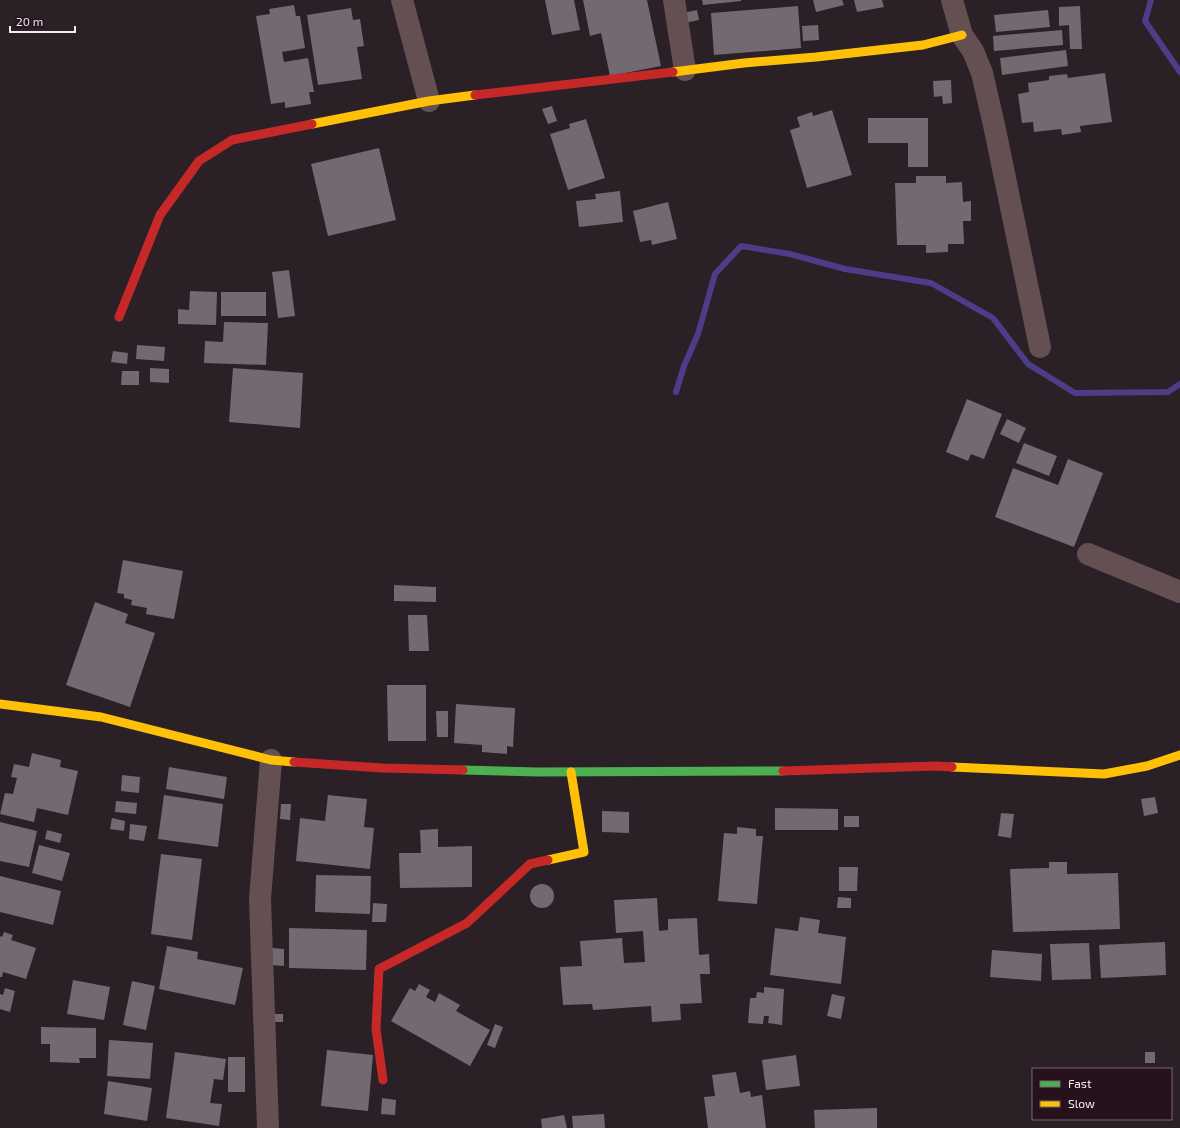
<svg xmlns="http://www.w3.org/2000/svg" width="1180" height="1128" viewBox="0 0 1180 1128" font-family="'Exo 2',sans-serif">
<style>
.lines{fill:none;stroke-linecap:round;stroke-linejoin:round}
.stream{stroke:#4d3c87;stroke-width:6}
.building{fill:#726a70}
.street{stroke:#645052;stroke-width:22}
.fast{stroke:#4caf50;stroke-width:9}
.slow{stroke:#ffc107;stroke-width:9}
.jam{stroke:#c62828;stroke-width:9}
</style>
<rect width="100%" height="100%" fill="#2a2025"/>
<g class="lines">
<g class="stream">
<polyline points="1151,0 1145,21 1180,72"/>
<polyline points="676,392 684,366 698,334 715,274 741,246 790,254 845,269 931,283 993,318 1028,364 1075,393 1168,392 1180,384"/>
</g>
</g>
<g class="building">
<polygon points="545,0 574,0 580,30 552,35"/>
<polygon points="583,0 647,0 661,66 610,76 601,33 590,36"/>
<polygon points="702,0 741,0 741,1 703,5"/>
<polygon points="813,0 842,0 844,5 816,12"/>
<polygon points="854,0 882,0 884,7 857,12"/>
<polygon points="294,5 296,16 300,16 305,48 282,52 284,62 308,58 314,92 309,92 311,104 285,108 285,102 271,104 256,16 270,14 269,9"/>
<polygon points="798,6 801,48 714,55 711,13"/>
<polygon points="1080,6 1082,49 1070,49 1069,25 1059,26 1059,7"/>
<polygon points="351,8 353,20 360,19 364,46 357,47 362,79 318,85 307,15"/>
<polygon points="697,10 699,20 685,23 683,13"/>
<polygon points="1048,10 1050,27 996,32 994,15"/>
<polygon points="818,25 819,40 803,41 802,26"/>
<polygon points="1062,30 1063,45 994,51 993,36"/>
<polygon points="1066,50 1068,66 1002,75 1000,58"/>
<polygon points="1105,73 1112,122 1080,126 1081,132 1062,135 1061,129 1034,132 1033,122 1022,123 1018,94 1029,92 1028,83 1049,80 1049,76 1067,74 1068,78"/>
<polygon points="951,80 952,103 943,104 942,96 934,97 933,81"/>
<polygon points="552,106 557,121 548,124 542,109"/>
<polygon points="832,110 852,175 807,188 790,130 800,127 797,117 812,112 813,116"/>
<polygon points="868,118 928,118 928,167 908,167 908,143 868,143"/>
<polygon points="586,119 605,178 568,190 550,134 570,128 569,124"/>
<polygon points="379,148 396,220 328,236 311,164"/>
<polygon points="916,176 946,176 946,183 962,182 963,202 971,201 971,221 963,221 964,244 948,244 948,252 926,253 926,245 897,245 895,183 916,183"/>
<polygon points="620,191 623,222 579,227 576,201 596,199 595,194"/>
<polygon points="668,202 677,239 652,245 651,240 640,242 633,211"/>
<polygon points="289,270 295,316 278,318 272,272"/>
<polygon points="190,291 217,292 216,325 178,324 178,309 189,310"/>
<rect x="221" y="292" width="45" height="24"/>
<polygon points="224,322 268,323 266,365 204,363 205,341 223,342"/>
<polygon points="137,345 165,347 164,361 136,359"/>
<polygon points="113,351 128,353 127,364 111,362"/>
<polygon points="150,368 169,369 169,383 150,382"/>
<polygon points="233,368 303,373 300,428 229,422"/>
<polygon points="122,371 139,371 139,385 121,385"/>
<polygon points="967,399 1002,414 984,459 971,454 968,461 946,452"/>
<polygon points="1007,419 1026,428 1019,443 1000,434"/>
<polygon points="1024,443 1057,456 1049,476 1016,463"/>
<polygon points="1068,459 1103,473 1074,547 995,517 1013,468 1058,485"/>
<polygon points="123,560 183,571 174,619 146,614 147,608 131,605 132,600 124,598 124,594 117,593"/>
<polygon points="394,585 436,587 436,602 394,601"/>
<polygon points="95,602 128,614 125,623 155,633 130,707 66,685"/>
<polygon points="408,615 427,615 429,651 409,651"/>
<polygon points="387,685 426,685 426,741 388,741"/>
<polygon points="456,704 515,708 513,747 507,746 507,754 482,752 482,745 454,743"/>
<polygon points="436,711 448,711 448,737 437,737"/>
<polygon points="32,753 61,760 60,767 78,771 68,815 37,808 34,822 0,814 5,793 13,794 17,778 11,777 14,764 29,767"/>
<polygon points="169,767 227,777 224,799 166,789"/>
<polygon points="122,775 140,777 139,793 121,791"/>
<polygon points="164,795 223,804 218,847 158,839"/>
<polygon points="328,795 367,799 364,827 374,828 370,869 296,861 300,818 325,821"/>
<polygon points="1155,797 1158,813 1144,816 1141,799"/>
<polygon points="116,801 137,803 136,814 115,812"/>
<polygon points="281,804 291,804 290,820 280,819"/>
<polygon points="775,808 838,809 838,830 775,830"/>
<polygon points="602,811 629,812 629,833 602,832"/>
<polygon points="1001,813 1014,814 1011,838 998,836"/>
<rect x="844" y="816" width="15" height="11"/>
<polygon points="112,818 125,821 124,831 110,829"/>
<polygon points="0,822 37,831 29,867 0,861"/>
<polygon points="130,824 147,826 144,841 129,839"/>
<polygon points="737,827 756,829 756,836 763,836 757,904 718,901 724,833 737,834"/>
<polygon points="438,829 438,847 472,846 472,887 400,888 399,853 421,853 420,830"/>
<polygon points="47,830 62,834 60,843 45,839"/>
<polygon points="39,845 70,853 62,881 32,873"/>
<polygon points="161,854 202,859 192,940 151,934"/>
<polygon points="1049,862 1067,862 1067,874 1118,873 1120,929 1013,932 1010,869 1049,868"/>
<polygon points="839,867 858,867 857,891 839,891"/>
<polygon points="316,875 371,876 370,914 315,912"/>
<polygon points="0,876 61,891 53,925 0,912"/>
<circle cx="542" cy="896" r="12"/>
<polygon points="838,897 851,898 851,908 837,908"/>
<polygon points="657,898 659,931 668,930 668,919 697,918 699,955 709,954 710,974 700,974 702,1003 680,1004 681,1020 652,1022 651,1006 593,1010 592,1004 563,1005 560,967 582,966 580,941 622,938 624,963 645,962 643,931 616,933 614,900"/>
<polygon points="373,903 387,904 386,922 372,922"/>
<polygon points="800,917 820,920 818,933 846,937 841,984 770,975 775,928 798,931"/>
<polygon points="289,928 367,930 366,970 289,968"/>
<polygon points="4,932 13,935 11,940 36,948 26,979 3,972 2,977 0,977 0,936 2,937"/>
<polygon points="1165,942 1166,975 1101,978 1099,945"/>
<polygon points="1089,943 1091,979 1052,980 1050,944"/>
<polygon points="167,946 198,952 197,959 243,968 235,1005 159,989"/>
<polygon points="272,948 284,949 284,966 271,965"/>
<polygon points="992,950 1042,954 1041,981 990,977"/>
<polygon points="73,980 110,987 104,1020 67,1014"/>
<polygon points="132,981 155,986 146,1030 123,1025"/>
<polygon points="419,984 430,990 426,997 435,1002 439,993 460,1005 456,1011 490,1030 470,1066 391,1021 410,988 415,991"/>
<polygon points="764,987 784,989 782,1025 768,1023 769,1016 764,1016 763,1024 748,1023 750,998 756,998 757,992 764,993"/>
<polygon points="5,988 15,991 10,1012 0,1009 0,994 3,995"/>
<polygon points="832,994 845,997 841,1019 827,1016"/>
<polygon points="275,1014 283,1014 283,1022 274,1022"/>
<polygon points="495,1024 503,1027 495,1048 487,1045"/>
<polygon points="41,1027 96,1028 96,1058 79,1058 80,1063 50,1062 50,1044 41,1044"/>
<polygon points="109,1040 153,1043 150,1079 107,1076"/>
<polygon points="327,1050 373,1055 368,1111 321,1106"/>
<polygon points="175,1052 226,1059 223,1080 214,1079 210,1103 222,1104 219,1126 166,1118"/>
<rect x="1145" y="1052" width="10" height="11"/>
<polygon points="796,1055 800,1086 766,1090 762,1060"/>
<rect x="228" y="1057" width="17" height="35"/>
<polygon points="736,1072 740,1093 750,1091 751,1097 762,1095 766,1128 708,1128 704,1097 715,1096 712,1075"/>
<polygon points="108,1081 152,1088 147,1121 104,1114"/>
<polygon points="382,1098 396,1100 395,1115 381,1114"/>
<polygon points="877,1108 877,1128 815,1128 814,1110"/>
<polygon points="604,1114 605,1128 573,1128 572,1116"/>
<polygon points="564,1115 567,1128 542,1128 541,1119"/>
</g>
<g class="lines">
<g class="street">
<polyline points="402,0 429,101"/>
<polyline points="674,0 685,70"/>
<polyline points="952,0 962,35 973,51 982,73 994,125 1040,347"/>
<polyline points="1088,554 1180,592"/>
<polyline points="268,1128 260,899 271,760"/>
</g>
<polyline class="fast" points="463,770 538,772 783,771"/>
<g class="slow">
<polyline points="673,72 744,63 816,57 923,45 962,35"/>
<polyline points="312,124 429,101 475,95"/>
<polyline points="0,704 101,717 271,760 294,762"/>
<polyline points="952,767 1104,774 1147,766 1180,755"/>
<polyline points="548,860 584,852 571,772"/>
</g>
<g class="jam">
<polyline points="475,95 673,72"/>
<polyline points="119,317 160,215 199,161 232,140 312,124"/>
<polyline points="294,762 382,768 463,770"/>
<polyline points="783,771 936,766 952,767"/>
<polyline points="383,1080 376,1029 379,969 467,923 530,864 548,860"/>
</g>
</g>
<rect x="1032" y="1068" width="140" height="52" fill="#25121c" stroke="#796871"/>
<rect x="1040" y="1081" width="20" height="6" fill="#4caf50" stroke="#796871"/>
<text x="1068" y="1088" font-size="12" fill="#f8e9f0">Fast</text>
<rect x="1040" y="1101" width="20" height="6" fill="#ffc107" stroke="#796871"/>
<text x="1068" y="1108" font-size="12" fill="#f8e9f0">Slow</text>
<path d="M10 26v6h65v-6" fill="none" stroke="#f8e9f0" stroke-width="2"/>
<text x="16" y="26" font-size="12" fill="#f8e9f0" stroke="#25121c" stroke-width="3" paint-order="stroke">20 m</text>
</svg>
